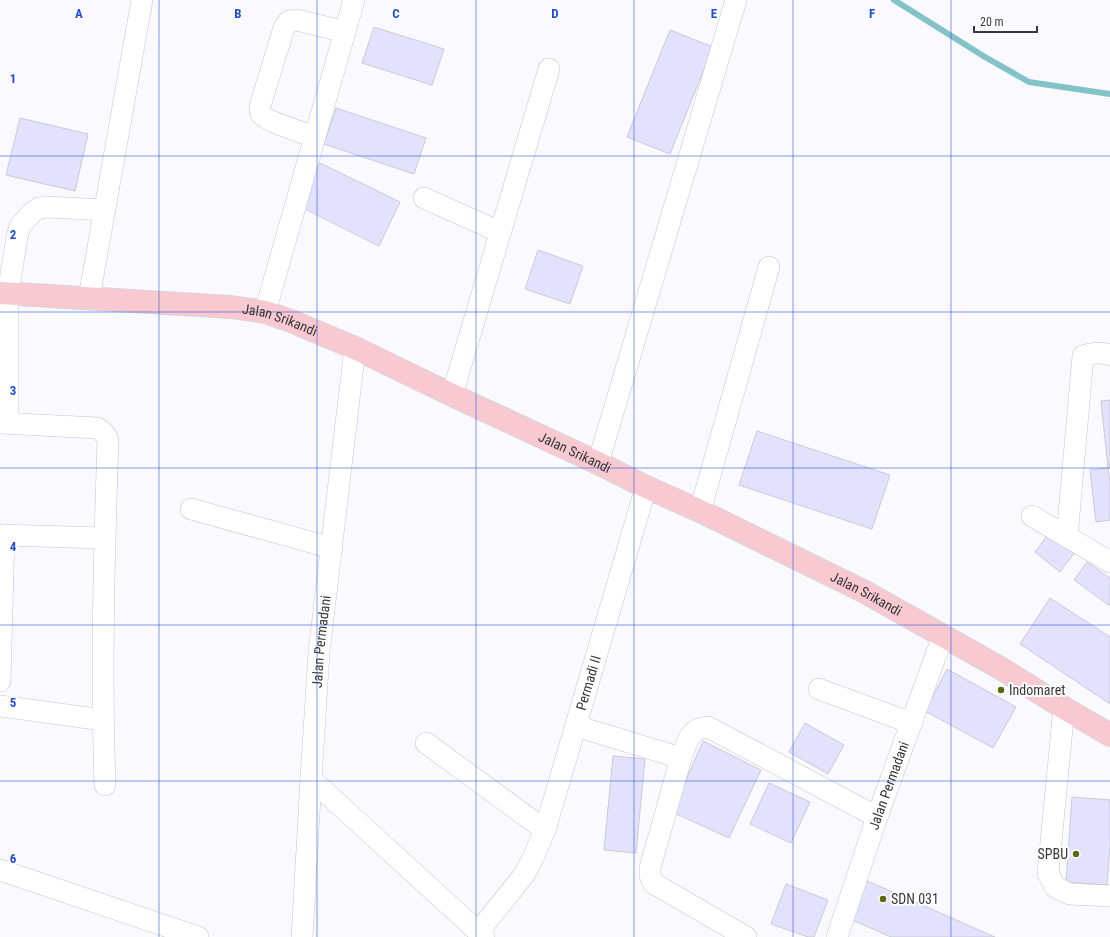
<svg xmlns="http://www.w3.org/2000/svg" width="1110" height="937" viewBox="0 0 1110 937" font-family="'Roboto Condensed',sans-serif">
<style>
.lines{fill:none;stroke-linecap:round;stroke-linejoin:round}
.stream{stroke:#83c3c8;stroke-width:6}
.building{fill:#e2e2ff;stroke:#cacad1}
.minor-casing{stroke:#c5c5cc;stroke-width:22}
.major-casing{stroke:#d7d7d8;stroke-width:24}
.minor{stroke:#fff;stroke-width:21}
.major{stroke:#f8c9d0;stroke-width:22}
.grid{fill:none;stroke:#1d4ed8;stroke-width:1;stroke-opacity:0.55}
.poi-dot{fill:#5e6709;stroke:#fff;stroke-width:1.5}
.labels{text-anchor:middle;dominant-baseline:central;stroke-width:4;stroke-linejoin:round;paint-order:stroke}
.street-label{font-size:14px;fill:#38383a;stroke:#fff}
.poi-label{font-size:14px;fill:#38383a;stroke:#fff;text-anchor:start}
.grid-label{font-size:13px;text-anchor:middle;font-weight:bold;fill:#1d4ed8;stroke:#fff;stroke-width:4;stroke-linejoin:round;paint-order:stroke}
</style>
<rect width="100%" height="100%" fill="#f9f9ff"/>
<g class="lines">
<polyline class="stream" points="894,0 985,57 1029,82 1110,94"/>
</g>
<g class="building">
<polygon points="374,27 444,49 432,85 362,63"/>
<polygon points="670,30 713,47 670,154 627,137"/>
<polygon points="336,108 426,138 414,174 324,144"/>
<polygon points="20,118 88,134 75,191 6,175"/>
<polygon points="320,163 400,202 379,246 299,206"/>
<polygon points="538,250 583,266 570,304 525,289"/>
<polygon points="1110,400 1110,468 1108,468 1101,401"/>
<polygon points="757,431 890,475 872,529 739,485"/>
<polygon points="1108,468 1110,483 1110,520 1096,522 1090,470"/>
<polygon points="1049,533 1075,552 1060,572 1035,552"/>
<polygon points="1087,562 1110,578 1110,606 1074,580"/>
<polygon points="1050,598 1110,637 1110,704 1020,644"/>
<polygon points="947,669 1016,707 993,748 925,711"/>
<polygon points="805,723 844,745 828,774 789,752"/>
<polygon points="703,741 761,770 729,838 672,812"/>
<polygon points="613,756 645,759 636,853 604,850"/>
<polygon points="769,783 810,802 791,843 750,824"/>
<polygon points="1072,797 1110,800 1110,845 1107,885 1066,882"/>
<polygon points="863,879 995,937 891,937 850,919"/>
<polygon points="786,884 828,900 814,937 808,937 771,924"/>
</g>
<g class="lines">
<g class="minor-casing">
<g id="minor">
<path d="M315 137C304 133 268 122 262 115 259 112 260 109 260 106L284 28 289 21 297 20 345 32"/>
<polyline points="424,198 500,232"/>
<polyline points="89,298 142,0"/>
<polyline points="265,312 354,0"/>
<polyline points="452,395 549,69"/>
<path d="M0 423 97 428C103 432 106 434 108 441 104 556 101 671 105 785"/>
<polyline points="8,423 8,293 17,237 20,226 27,218 33,212 39,208 49,207 105,210"/>
<polyline points="598,463 736,0"/>
<polyline points="191,509 332,548"/>
<polyline points="700,511 769,267"/>
<polyline points="1032,516 1110,562"/>
<polyline points="0,535 104,538"/>
<path d="M1067 537 1083 356C1091 353 1102 352 1110 355"/>
<polyline points="0,681 4,535"/>
<polyline points="819,689 911,723"/>
<polyline points="0,706 103,720"/>
<polyline points="1064,708 1048,873 1055,887 1070,894 1110,896"/>
<path d="M576 726 681 758C687 743 689 728 708 727L877 817"/>
<polyline points="426,743 545,830"/>
<polyline points="681,758 650,868 650,875 653,883 746,937"/>
<polyline points="311,779 484,937"/>
<polyline points="0,870 198,937"/>
<path id="s1" d="M479 931 524 875 532 860 545 830 646 487"/>
<path id="s2" d="M302 937 311 779 319 652 355 348"/>
<path id="s3" d="M837 937 877 817 943 636"/>
</g>
</g>
<g class="major-casing">
<g id="major">
<path id="s4" d="M0 293 231 307 265 312 291 321 355 348 452 395 598 463 646 487 700 511 865 592 1002 669 1064 708 1110 735"/>
</g>
</g>
<use href="#minor" class="minor"/>
<use href="#major" class="major"/>
</g>
<path class="grid" d="M159 0V937M317 0V937M476 0V937M634 0V937M793 0V937M951 0V937M0 156H1110M0 312H1110M0 468H1110M0 625H1110M0 781H1110"/>
<g class="poi-dot">
<circle cx="1001" cy="690" r="4"/>
<circle cx="1076" cy="854" r="4"/>
<circle cx="883" cy="899" r="4"/>
</g>
<g class="labels">
<g class="street-label">
<text stroke="none"><textPath href="#s4" startOffset="282">Jalan Srikandi</textPath></text>
<text stroke="none"><textPath href="#s4" startOffset="606">Jalan Srikandi</textPath></text>
<text stroke="none"><textPath href="#s4" startOffset="930">Jalan Srikandi</textPath></text>
<text stroke="none"><textPath href="#s2" startOffset="296">Jalan Permadani</textPath></text>
<text stroke="none"><textPath href="#s1" startOffset="275">Permadi II</textPath></text>
<text stroke="none"><textPath href="#s3" startOffset="160">Jalan Permadani</textPath></text>
</g>
<g class="poi-label">
<text x="1009" y="690">Indomaret</text>
<text x="1068" y="854" text-anchor="end">SPBU</text>
<text x="891" y="899">SDN 031</text>
</g>
</g>
<g class="grid-label">
<text x="79" y="18">A</text>
<text x="238" y="18">B</text>
<text x="396" y="18">C</text>
<text x="555" y="18">D</text>
<text x="714" y="18">E</text>
<text x="872" y="18">F</text>
<text x="13" y="83">1</text>
<text x="13" y="239">2</text>
<text x="13" y="395">3</text>
<text x="13" y="551">4</text>
<text x="13" y="707">5</text>
<text x="13" y="863">6</text>
</g>
<path d="M974 26v6h63v-6" fill="none" stroke="#38383a" stroke-width="2"/>
<text x="980" y="26" font-size="12" fill="#38383a" stroke="#ffffff" stroke-width="3" paint-order="stroke">20 m</text>
</svg>
